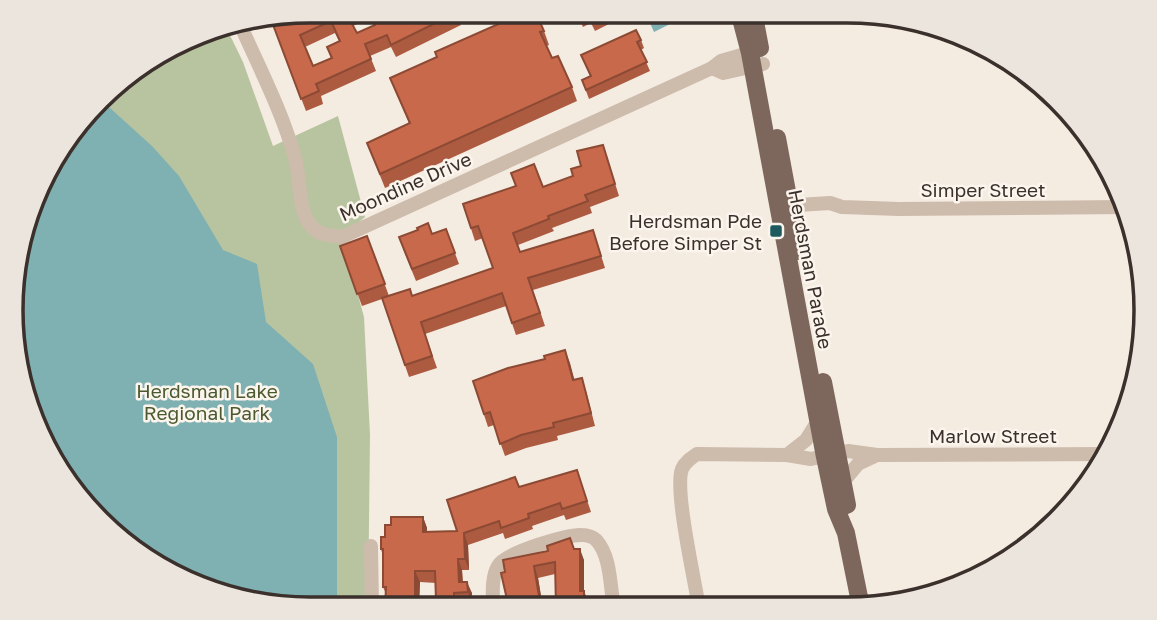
<svg xmlns="http://www.w3.org/2000/svg" width="1157" height="620" viewBox="0 0 1157 620" font-family="'Golos Text',sans-serif">
<style>
.green{fill:#b8c4a0}
.water{fill:#7fb0b2}
.lines{fill:none;stroke-linecap:round;stroke-linejoin:round}
.minor{stroke:#cdbbac;stroke-width:14}
.major{stroke:#7d675c;stroke-width:18}
.wall{fill:#ac5a40;fill-rule:evenodd}
.shaded-wall{fill:#8c4a34}
.building{fill:#c8694b;stroke:#8c4a34;stroke-width:2;fill-rule:evenodd}
.poi-dot{fill:#1f5a5e;stroke:#fbf5ee;stroke-width:2.5}
.labels{text-anchor:middle;dominant-baseline:central;stroke-width:5;stroke-linejoin:round;paint-order:stroke}
.street-label{font-size:19px;fill:#3b302b;stroke:#fbf5ee}
.poi-label{font-size:19px;fill:#3b302b;stroke:#fbf5ee;text-anchor:end}
.park-label{font-size:19px;fill:#4a5a2e;stroke:#fbf5ee}
.rim{fill:none;stroke:#3b302b;stroke-width:3.5}
</style>
<rect width="100%" height="100%" fill="#f4ebe1"/>
<polygon class="green" points="225,25 243,62 273,146 338,116 365,217 342,237 364,317 370,435 368,609 291,609 161,570 85,508 33,425 11,330 21,233 61,144 127,73 213,27"/>
<g class="water">
<polygon points="671,12 676,21 654,32 650,23"/>
<polygon points="95,107 110,108 152,146 179,176 223,250 257,264 266,322 313,364 337,437 337,609 291,609 161,570 85,508 33,425 11,330 21,233 61,144"/>
</g>
<g class="lines">
<g class="minor">
<path d="M239 22C259 67 282 111 295 158 301 179 297 211 312 227 320 236 331 235 342 237L712 68 721 61 759 50"/>
<polyline points="712,68 723,73 763,64"/>
<polyline points="782,206 830,203 842,207 899,209 1124,207"/>
<polyline points="787,455 806,440 818,421"/>
<polyline points="843,482 858,464 877,455"/>
<polyline points="371,546 372,609"/>
<path d="M493 608C493 595 491 578 498 566 504 553 568 534 582 535 587 535 594 537 597 541 611 557 610 587 614 608"/>
<path d="M699 608C695 581 674 490 682 469 685 462 691 458 697 454L787 455 811 459 848 451 877 455 1109 454"/>
</g>
<g class="major">
<polyline points="739,11 750,53 825,457 836,509 846,533 861,607"/>
<polyline points="753,11 760,48"/>
<polyline points="777,138 798,251"/>
<polyline points="823,382 847,505"/>
</g>
</g>
<g class="wall">
<path d="M310 10 455 11 461 25 396 57 391 47 370 56 376 71 321 96 323 104 306 111 272 22ZM370 18 374 26 357 33 353 26ZM335 33 339 41 327 47 331 58 313 66 305 47Z"/>
<polygon points="575,11 635,11 595,31 591,23 583,27"/>
<polygon points="544,31 549,45 546,46 552,58 572,87 577,101 385,188 367,143 409,123 390,78"/>
<polygon points="641,40 644,48 641,50 650,71 589,99 582,80 590,76 581,55"/>
<polygon points="603,145 619,196 590,207 592,213 552,228 554,231 518,245 520,252 593,230 605,268 533,290 545,326 516,335 506,306 425,334 437,368 409,377 382,299 362,306 340,246 367,236 389,296 412,296 493,268 483,238 475,241 463,204 543,187 573,176 581,166"/>
<polygon points="446,229 459,264 416,281 403,249 432,234"/>
<polygon points="565,350 574,380 586,391 595,426 557,436 558,440 526,448 505,456 494,425 488,427 473,381 545,359"/>
<path d="M577 470 591 512 566 520 564 515 532 526 533 529 505 539 503 533 468 545 469 570H462L463 582 472 593V604L458 605V608L385 609 386 594 383 587V556L381 549 391 525 423 517 427 528V532L457 531 519 487ZM420 582 436 583V600H419Z"/>
<polygon points="574,549 584,560 584,591 588,602 588,608 556,608 555,574 538,578 543,608 505,608 506,595 501,573"/>
</g>
<g class="shaded-wall">
<polygon points="565,350 570,363 578,393 573,380"/>
<polygon points="423,517 427,528 427,544 423,532"/>
<polygon points="464,533 468,545 469,570 465,559"/>
<polygon points="580,549 584,560 584,602 580,591"/>
<polygon points="458,559 462,570 463,593 459,582"/>
<polygon points="534,566 538,578 543,608 541,608"/>
<polygon points="415,571 420,582 419,608 415,601"/>
<polygon points="467,582 472,593 472,604 468,592"/>
<polygon points="584,591 588,602 588,608 584,608"/>
<polygon points="454,593 458,605 458,608 454,608"/>
</g>
<g class="building">
<path d="M310 10 356 11 347 15 357 33 375 25 368 11H455L456 13 391 45 387 35 365 44 371 59 316 84 319 91 301 99 272 22 290 14V16L298 13ZM331 21 340 41 327 47 332 58 313 66 300 35Z"/>
<polygon points="528,11 535,11 544,31 540,32 552,58 558,56 572,87 380,174 367,143 410,123 390,78 437,57 435,52"/>
<polygon points="587,11 598,11 589,15"/>
<polygon points="636,30 641,40 637,42 647,62 586,90 582,80 591,76 581,55"/>
<polygon points="603,145 615,184 585,195 588,201 548,216 549,219 513,233 520,252 593,230 601,256 528,278 540,313 512,323 502,293 421,322 432,356 405,365 382,298 410,289 412,296 493,268 478,226 471,228 463,204 516,186 511,173 534,164 543,187 573,176 571,169 581,166 577,151"/>
<polygon points="428,223 432,234 446,229 455,253 412,269 399,237 418,230 417,228"/>
<polygon points="367,236 385,284 357,294 340,246"/>
<polygon points="565,350 573,380 582,378 591,413 553,423 554,427 521,435 500,444 490,412 484,414 473,381 508,368 545,359 544,356"/>
<path d="M577 470 587 501 562 509 560 503 528 514 529 518 501 528 499 521 464 533 465 559H458L459 582H467L468 592 454 593V608L385 609 386 587H383V549H381V537H385V525H391V517H423V532L457 531 447 500 515 477 519 487ZM415 571H435L436 600 415 601Z"/>
<polygon points="570,538 574,549 580,549 580,591 584,591 584,608 556,608 555,562 534,566 541,608 505,608 506,595 501,573 505,572 503,560 548,551 547,546"/>
</g>
<rect class="poi-dot" x="769" y="224" width="14" height="14" rx="3.5"/>
<g class="labels">
<g class="street-label">
<text transform="translate(405 186) rotate(-24)">Moondine Drive</text>
<text x="983" y="189">Simper Street</text>
<text transform="translate(811 269) rotate(79)">Herdsman Parade</text>
<text x="993" y="435">Marlow Street</text>
</g>
<g class="poi-label">
<text x="762" y="220">Herdsman Pde<tspan x="762" dy="22">Before Simper St</tspan></text>
</g>
<g class="park-label">
<text x="207" y="390">Herdsman Lake<tspan x="207" dy="22">Regional Park</tspan></text>
</g>
</g>
<path d="M0 0H1157V620H0ZM310 23H847A287 287 0 0 1 1134 310V310A287 287 0 0 1 847 597H310A287 287 0 0 1 23 310V310A287 287 0 0 1 310 23Z" fill="#ece5de" fill-rule="evenodd"/>
<path class="rim" d="M310 23H847A287 287 0 0 1 1134 310V310A287 287 0 0 1 847 597H310A287 287 0 0 1 23 310V310A287 287 0 0 1 310 23Z"/>
</svg>
